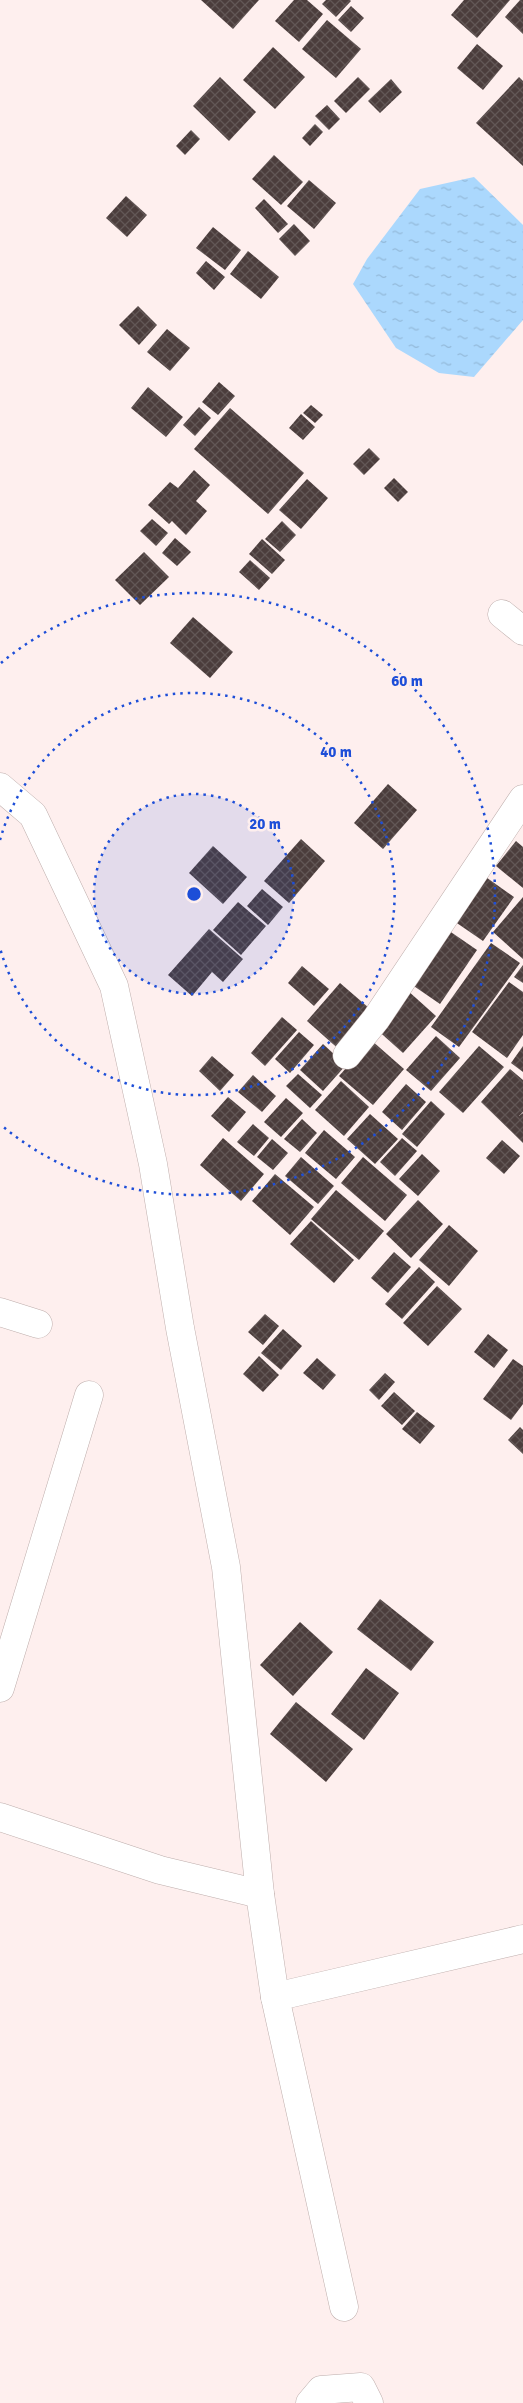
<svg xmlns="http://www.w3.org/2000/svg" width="523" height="2403" viewBox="0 0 523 2403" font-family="Signika,sans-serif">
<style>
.water{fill:url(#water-ripples)}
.building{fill:url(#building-cross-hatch)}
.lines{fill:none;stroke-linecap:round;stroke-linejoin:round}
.minor-casing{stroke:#beaeac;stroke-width:29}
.minor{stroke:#fff;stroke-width:28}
.ring{fill:none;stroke:#1d4ed8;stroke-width:2.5;stroke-dasharray:2.5 5}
.centre{fill:#1d4ed8;stroke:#feefee;stroke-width:2.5}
.ring-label{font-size:15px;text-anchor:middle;font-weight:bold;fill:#1d4ed8;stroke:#feefee;stroke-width:5;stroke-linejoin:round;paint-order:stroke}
</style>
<defs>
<pattern id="water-ripples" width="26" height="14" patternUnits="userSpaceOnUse" patternTransform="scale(1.25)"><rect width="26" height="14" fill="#abd8fd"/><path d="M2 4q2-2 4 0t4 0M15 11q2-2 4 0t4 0" fill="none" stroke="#93b9d9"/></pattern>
<pattern id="building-cross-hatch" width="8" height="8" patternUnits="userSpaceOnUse" patternTransform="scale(1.25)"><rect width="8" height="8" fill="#4b3d3c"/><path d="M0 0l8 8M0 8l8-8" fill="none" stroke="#625756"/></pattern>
</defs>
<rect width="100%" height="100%" fill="#feefee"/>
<polygon class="water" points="474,177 523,225 523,320 474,377 439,373 396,348 353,284 367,259 420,189"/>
<g class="building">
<polygon points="201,0 259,0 233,29"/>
<polygon points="294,0 307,0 323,14 299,42 275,21"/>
<polygon points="326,0 350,0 351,1 336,17 322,4"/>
<polygon points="464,0 510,0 477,38 451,15"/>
<polygon points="520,0 523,0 523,34 505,17"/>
<polygon points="351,6 364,18 351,32 338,20"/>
<polygon points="327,20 361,49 336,78 302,49"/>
<polygon points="477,44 503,66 483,90 457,68"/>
<polygon points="273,47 305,77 275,109 243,80"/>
<polygon points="220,77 256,112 229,141 193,106"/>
<polygon points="358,77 370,89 346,113 334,101"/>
<polygon points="519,77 523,81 523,166 476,123"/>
<polygon points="391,79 402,92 380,113 368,101"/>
<polygon points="327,105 340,119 329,130 315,116"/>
<polygon points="315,124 323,132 310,146 302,138"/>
<polygon points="191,130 200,139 185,155 176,146"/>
<polygon points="274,155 303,182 281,205 252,179"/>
<polygon points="309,180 336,203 314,229 287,206"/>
<polygon points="126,196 147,215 127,237 106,218"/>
<polygon points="264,199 288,224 278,233 255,208"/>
<polygon points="294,224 310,241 295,256 279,239"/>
<polygon points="213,227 241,250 225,270 196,248"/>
<polygon points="248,251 279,277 261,299 230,274"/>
<polygon points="206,261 225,277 214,290 196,273"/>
<polygon points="138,306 157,325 139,345 119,325"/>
<polygon points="167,329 190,348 170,371 147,352"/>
<polygon points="219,382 235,396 218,415 202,402"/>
<polygon points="148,387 183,417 166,437 131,408"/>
<polygon points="311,405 323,415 315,423 303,413"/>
<polygon points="199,407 211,418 195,436 183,425"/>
<polygon points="230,408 304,473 268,514 194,449"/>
<polygon points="301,414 315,427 303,440 289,428"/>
<polygon points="369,448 380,459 364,475 353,464"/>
<polygon points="194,470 210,485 196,501 207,511 186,535 172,521 169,524 148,505 170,482 178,488"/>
<polygon points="394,478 408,492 398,502 384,488"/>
<polygon points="307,479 328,498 301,529 279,510"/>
<polygon points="152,519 168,533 156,546 140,531"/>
<polygon points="282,521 296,535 280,552 265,539"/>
<polygon points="175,538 191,552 177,566 162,553"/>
<polygon points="262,539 285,560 272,574 249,554"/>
<polygon points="144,552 169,577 140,605 115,580"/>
<polygon points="250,560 270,578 259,590 239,572"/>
<polygon points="193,617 233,652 210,678 170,643"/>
<polygon points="388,784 417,810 383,849 354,823"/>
<polygon points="301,839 325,861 289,903 264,881"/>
<polygon points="516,841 523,847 523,888 496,866"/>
<polygon points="213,846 247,877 223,904 189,873"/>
<polygon points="483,875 514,897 483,941 451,919"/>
<polygon points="262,889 283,907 268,925 247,906"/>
<polygon points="523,897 523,959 493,932"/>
<polygon points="238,902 266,926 241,955 213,930"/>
<polygon points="445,928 477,950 440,1004 408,982"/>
<polygon points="209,929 243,959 223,982 212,972 192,996 168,975"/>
<polygon points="491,943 520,963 459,1047 431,1027"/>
<polygon points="523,965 523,983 514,977"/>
<polygon points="302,966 329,989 314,1006 288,983"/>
<polygon points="509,982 523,992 523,1035 507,1058 472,1032"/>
<polygon points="340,983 376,1014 342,1052 307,1021"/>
<polygon points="407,990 436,1016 403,1053 374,1027"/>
<polygon points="282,1017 297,1030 265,1066 251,1053"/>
<polygon points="299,1032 314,1045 290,1073 275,1059"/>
<polygon points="436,1036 460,1058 431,1091 406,1070"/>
<polygon points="371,1040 404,1069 373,1105 339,1076"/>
<polygon points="323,1044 346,1065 323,1091 300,1070"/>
<polygon points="479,1046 504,1067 463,1113 439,1092"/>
<polygon points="523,1046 523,1072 511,1063"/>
<polygon points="212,1056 234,1075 220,1091 199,1071"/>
<polygon points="510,1069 523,1080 523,1112 519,1116 523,1113 523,1143 481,1102"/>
<polygon points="298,1074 322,1095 310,1108 286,1086"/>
<polygon points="253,1075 276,1096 262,1112 238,1092"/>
<polygon points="341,1081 369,1107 344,1136 315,1110"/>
<polygon points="406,1084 426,1102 402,1130 382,1112"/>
<polygon points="228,1097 246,1112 229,1132 211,1116"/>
<polygon points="286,1098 303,1113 281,1137 264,1122"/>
<polygon points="431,1101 445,1114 417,1147 402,1134"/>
<polygon points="370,1114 398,1139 375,1164 347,1139"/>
<polygon points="302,1119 317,1133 300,1152 284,1139"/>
<polygon points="253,1124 269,1138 254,1156 237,1142"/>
<polygon points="324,1130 355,1157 336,1179 305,1153"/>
<polygon points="223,1138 264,1174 241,1201 200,1165"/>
<polygon points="402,1138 417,1151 395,1176 380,1162"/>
<polygon points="272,1139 288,1153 273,1170 257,1157"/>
<polygon points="502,1140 520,1156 504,1174 486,1158"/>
<polygon points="422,1154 440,1171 418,1196 399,1179"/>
<polygon points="301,1157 334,1186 318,1204 285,1176"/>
<polygon points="363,1157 407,1195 385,1221 341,1183"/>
<polygon points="275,1174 314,1207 290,1235 252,1201"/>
<polygon points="336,1190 384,1231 359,1260 311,1219"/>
<polygon points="418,1200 443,1224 411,1258 386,1234"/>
<polygon points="311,1221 354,1260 334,1283 290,1244"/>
<polygon points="449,1225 478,1251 449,1286 419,1260"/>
<polygon points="394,1252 411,1267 388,1293 371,1278"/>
<polygon points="419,1267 435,1282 402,1319 385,1304"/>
<polygon points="437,1286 462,1309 428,1346 403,1323"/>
<polygon points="265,1314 279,1326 263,1345 248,1332"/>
<polygon points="283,1329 302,1346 281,1370 261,1353"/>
<polygon points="488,1334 508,1350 494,1368 474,1352"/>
<polygon points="259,1356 279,1375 263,1392 243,1374"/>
<polygon points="317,1358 336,1375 323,1390 303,1373"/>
<polygon points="513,1359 523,1366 523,1404 511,1420 483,1399"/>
<polygon points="385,1373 395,1382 379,1400 369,1390"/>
<polygon points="394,1392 415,1411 402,1425 381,1406"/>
<polygon points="417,1412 435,1426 420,1444 402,1429"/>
<polygon points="520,1427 523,1430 523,1454 508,1440"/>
<polygon points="380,1599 434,1642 411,1671 357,1629"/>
<polygon points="300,1622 333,1652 293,1696 260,1665"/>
<polygon points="366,1668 399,1693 364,1740 331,1714"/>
<polygon points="296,1702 353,1749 326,1782 270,1734"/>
</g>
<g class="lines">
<g class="minor-casing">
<g id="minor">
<polyline points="502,614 523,631"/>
<polyline points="0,787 33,815 114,986 153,1164 180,1328 226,1567 260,1894 275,1997"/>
<polyline points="347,1055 376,1019 523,799"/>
<polyline points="0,1312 38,1324"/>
<polyline points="0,1688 89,1395"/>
<polyline points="0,1817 160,1870 260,1894"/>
<polyline points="344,2307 275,1997 523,1939"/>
<polyline points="310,2403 321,2390 361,2387 369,2403"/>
</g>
</g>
<use href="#minor" class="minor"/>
</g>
<circle cx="194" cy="894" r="100" fill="#1d4ed8" fill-opacity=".12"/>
<g class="ring">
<circle cx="194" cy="894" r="100"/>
<path d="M0 840A201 201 0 1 1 0 948"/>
<path d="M1 663A301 301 0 1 1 1 1125"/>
</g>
<circle cx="194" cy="894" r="8" class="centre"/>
<g class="ring-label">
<text x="407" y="686">60 m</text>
<text x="336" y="757">40 m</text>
<text x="265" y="829">20 m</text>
</g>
</svg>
